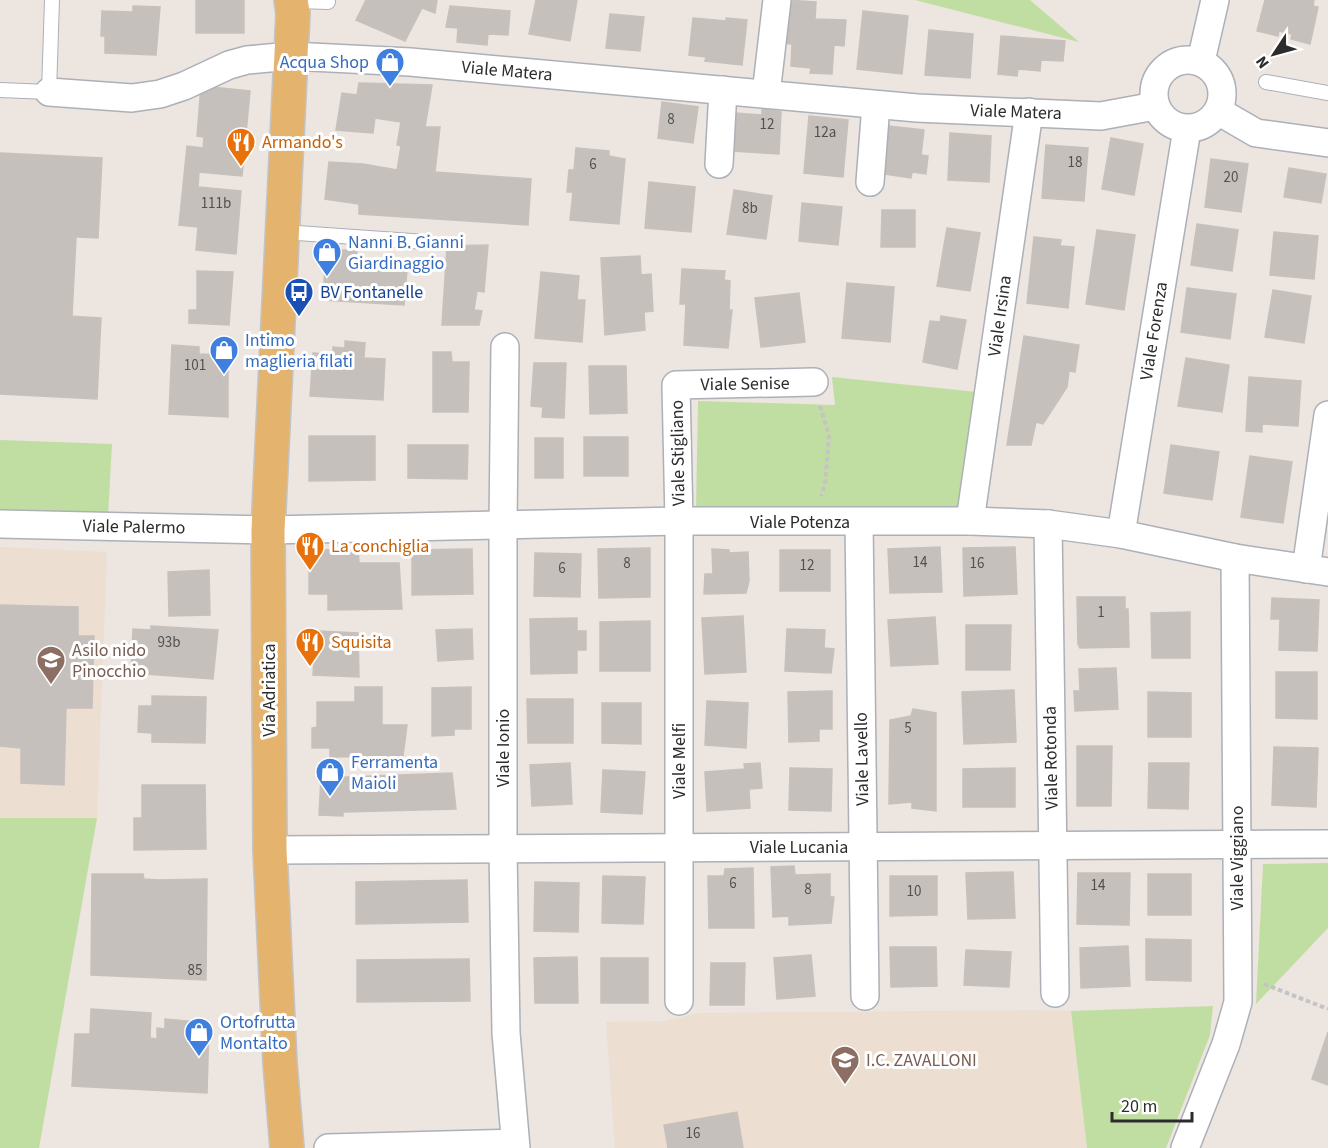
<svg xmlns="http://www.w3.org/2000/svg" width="1328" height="1148" viewBox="0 0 1328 1148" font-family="'Source Sans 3',sans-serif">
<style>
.education{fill:#ecdfd1}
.green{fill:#c1dea2}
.building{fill:#c5c0bb;stroke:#c8c0ba;stroke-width:1.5}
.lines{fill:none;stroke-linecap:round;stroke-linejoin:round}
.lane-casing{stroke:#acb0b7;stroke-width:16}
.street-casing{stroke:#acb0b7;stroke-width:30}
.primary-casing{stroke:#c4c4c4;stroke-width:36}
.path{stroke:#c4c4c4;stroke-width:4;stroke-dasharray:4.5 3;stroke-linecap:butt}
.lane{stroke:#fff;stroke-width:14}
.street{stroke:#fff;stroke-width:27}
.primary{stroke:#e4b36d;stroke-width:33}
.labels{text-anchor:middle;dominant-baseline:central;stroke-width:6;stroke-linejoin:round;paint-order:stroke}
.number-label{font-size:15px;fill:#525150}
.shop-label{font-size:18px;fill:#366cbe;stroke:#fff;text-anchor:start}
.street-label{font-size:18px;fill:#2c2c2c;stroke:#fff}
.food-label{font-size:18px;fill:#c56008;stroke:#fff;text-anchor:start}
.transit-label{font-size:18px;fill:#164399;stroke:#fff;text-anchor:start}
.education-label{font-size:18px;fill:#785e54;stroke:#fff;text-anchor:start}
</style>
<rect width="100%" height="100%" fill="#ece5e0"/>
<g class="education">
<polygon points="0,547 107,552 97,818 0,818"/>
<polygon points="1037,1010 1071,1011 1087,1148 615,1148 606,1022 666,1021 698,1013"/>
</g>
<g class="green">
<polygon points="915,0 1030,0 1079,42"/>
<polygon points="832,377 977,392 960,507 696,509 698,401 835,405"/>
<polygon points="0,440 112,444 108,516 0,513"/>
<polygon points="0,818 97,818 39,1148 0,1148"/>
<polygon points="1328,863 1328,928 1256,1004 1263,864"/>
<polygon points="1213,1006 1210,1035 1166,1148 1087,1148 1071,1011"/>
</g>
<g class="building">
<rect x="196" y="0" width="48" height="33"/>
<polygon points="366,0 437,0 435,13 422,8 405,41 356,20"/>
<polygon points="536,0 577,0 570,41 529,34"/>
<polygon points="785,0 816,2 815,19 846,20 844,46 834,45 832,74 810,73 811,68 791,66 792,44 782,43"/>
<polygon points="1265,0 1314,0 1313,6 1318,7 1310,44 1291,39 1292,34 1279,31 1278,36 1257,31"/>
<polygon points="133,6 160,7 156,55 105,53 105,36 101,36 102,11 133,12"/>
<polygon points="450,6 510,11 508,35 488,34 487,45 457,42 458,28 446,27"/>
<polygon points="863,11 908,16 902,74 857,69"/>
<polygon points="610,14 644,17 640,51 606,48"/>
<polygon points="693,18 726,21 726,18 747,20 742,65 705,61 706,57 689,55"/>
<polygon points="929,30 973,34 970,78 925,75"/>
<polygon points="1001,36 1065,41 1063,61 1041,60 1040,71 1018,69 1017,76 998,74"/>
<polygon points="359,83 432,85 425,127 440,127 435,172 531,179 528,225 359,214 359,204 325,199 329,162 363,164 397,170 401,146 397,145 401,122 375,118 373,133 336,130 342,93 357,95"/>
<polygon points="201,86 250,91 242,176 199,172 198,187 241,191 236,254 196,250 198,227 179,225 187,146 203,148 204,137 197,136"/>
<polygon points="662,102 698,107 693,143 658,138"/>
<polygon points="762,109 781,112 779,154 733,151 735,113 762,115"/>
<polygon points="809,116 848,120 843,177 804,173"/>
<polygon points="888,126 924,130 921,155 928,156 926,174 912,172 911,178 885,174"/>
<polygon points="950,133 991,136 989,182 948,180"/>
<polygon points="1111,138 1143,144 1134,195 1102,189"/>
<polygon points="1046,145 1088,148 1084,201 1042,198"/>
<polygon points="576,148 609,151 609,156 625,159 619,224 570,220 573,192 567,192 569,170 574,170"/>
<polygon points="0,153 102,158 98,238 0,233"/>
<polygon points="1211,159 1248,164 1241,212 1205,207"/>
<polygon points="1289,168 1326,174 1321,203 1284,197"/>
<polygon points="649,182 695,187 691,232 645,228"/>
<polygon points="734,190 772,196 766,239 727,234"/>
<polygon points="802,203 842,207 838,245 799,241"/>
<polygon points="882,210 915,210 915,247 881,247"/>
<polygon points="1197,224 1238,230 1232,271 1191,265"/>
<polygon points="947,228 980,233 970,291 937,286"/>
<polygon points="1097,230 1135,235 1124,310 1086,304"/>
<polygon points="1274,232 1318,236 1314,279 1270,275"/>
<polygon points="0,233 76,237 72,316 0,312"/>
<polygon points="1034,237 1061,240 1060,246 1074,247 1068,308 1027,303"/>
<polygon points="488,245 484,292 477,291 474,310 482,311 479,325 442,325 447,246"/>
<polygon points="326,250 357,250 355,265 407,270 404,305 323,300"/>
<polygon points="640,256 641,275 651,274 653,311 644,312 645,330 605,335 601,258"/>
<polygon points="682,269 725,271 724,280 730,281 729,310 732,310 728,348 684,345 686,304 680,304"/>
<polygon points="197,271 233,272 229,325 189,323 189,310 197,310"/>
<polygon points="541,272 579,276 577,300 585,300 582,342 535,338"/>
<polygon points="847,283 894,287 890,342 842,338"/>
<polygon points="1187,288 1236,294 1230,339 1181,332"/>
<polygon points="1273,290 1311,296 1304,343 1265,337"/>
<polygon points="799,293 805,342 761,347 755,298"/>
<polygon points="0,312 101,318 97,399 0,394"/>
<polygon points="941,316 966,320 957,369 923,362 930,321 940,322"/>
<polygon points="1024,336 1079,345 1075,372 1069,371 1067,387 1043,424 1036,422 1031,445 1007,445"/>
<polygon points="345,341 365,343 364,358 385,359 383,400 310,396 313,353 333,354 333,347 345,348"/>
<polygon points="172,345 199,347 199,354 228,355 228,417 169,414"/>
<polygon points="433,352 451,352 452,362 469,362 468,412 433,412"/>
<polygon points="1186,358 1229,365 1222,412 1178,406"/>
<polygon points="534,363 566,363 564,418 542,417 543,407 531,406"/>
<polygon points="589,366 626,366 627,413 590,414"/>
<polygon points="1249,377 1301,381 1298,426 1262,424 1262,432 1246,431"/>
<polygon points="309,436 375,436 375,480 309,481"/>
<rect x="584" y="437" width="44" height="39"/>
<rect x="535" y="438" width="28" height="40"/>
<polygon points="408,445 468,445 467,479 408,478"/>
<polygon points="1171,445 1219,452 1212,500 1164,493"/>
<polygon points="1250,456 1292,462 1283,523 1241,517"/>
<polygon points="940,547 942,592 890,593 888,549"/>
<polygon points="1015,547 1017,594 964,596 963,548"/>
<polygon points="650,548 650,597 599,598 598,549"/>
<polygon points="358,549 359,563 399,563 402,609 328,610 328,594 309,594 309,567 314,567 314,550"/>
<polygon points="472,549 473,594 412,595 412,550"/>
<polygon points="712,549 729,550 729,553 748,552 749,581 746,593 704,594 705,574 713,574"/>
<rect x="780" y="550" width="50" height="41"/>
<polygon points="535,553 581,554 580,597 534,596"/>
<polygon points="209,570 210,615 169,616 168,572"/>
<polygon points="1077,597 1125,597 1125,609 1128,609 1129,647 1080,648 1078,644"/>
<polygon points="1272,598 1319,600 1317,651 1279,650 1280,619 1271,619"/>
<polygon points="0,605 78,607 78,636 94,636 92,708 66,708 64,785 21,783 21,748 0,746"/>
<polygon points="1190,612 1190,658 1152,658 1151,613"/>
<polygon points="743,616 746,672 705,674 702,618"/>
<polygon points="935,617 938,664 891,666 888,620"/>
<polygon points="577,618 577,631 586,631 586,650 577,650 577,673 531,674 530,619"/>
<polygon points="650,621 650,671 600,671 600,622"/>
<polygon points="966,625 1011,625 1010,670 966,670"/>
<polygon points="151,626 218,630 213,679 131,673 133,629 151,630"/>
<polygon points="472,629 473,659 438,661 436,630"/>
<polygon points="787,629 825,630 824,648 834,649 831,673 785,671"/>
<polygon points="318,631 358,633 359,677 313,675 315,646 317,646"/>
<polygon points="1116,668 1118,709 1075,711 1074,691 1080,691 1079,669"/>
<polygon points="1276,672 1317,672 1317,719 1276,718"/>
<polygon points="355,687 382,687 382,725 407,725 403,756 330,757 330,748 312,748 312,728 317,727 317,702 355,702"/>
<polygon points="471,687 471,729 454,729 454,735 432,736 432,688"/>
<polygon points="1014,690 1016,742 964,744 962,692"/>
<polygon points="832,691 832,729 819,729 819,741 789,742 788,692"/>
<polygon points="1148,692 1191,693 1191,737 1148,737"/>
<polygon points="152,696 206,697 205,743 152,742 152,733 138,732 139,706 152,706"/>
<polygon points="527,699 573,699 573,743 528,743"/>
<polygon points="707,701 748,703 746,748 705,745"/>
<polygon points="602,703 641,703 641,744 602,743"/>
<polygon points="913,709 936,713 936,811 912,808 912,802 889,804 890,720 911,716"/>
<polygon points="1077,746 1112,746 1111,806 1077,806"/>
<polygon points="1274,747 1318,748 1316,807 1272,805"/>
<polygon points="570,763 572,804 532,806 530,765"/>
<polygon points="760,763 762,788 749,789 750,808 707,811 705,772 745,769 744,764"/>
<polygon points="1149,763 1189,763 1188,809 1148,808"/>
<polygon points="790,768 832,769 831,811 789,810"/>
<polygon points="1015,768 1015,807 963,807 963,769"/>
<polygon points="603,770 645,772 642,814 601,812"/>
<polygon points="452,773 456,809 343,812 343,816 319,815 321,778"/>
<polygon points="142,785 205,785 206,849 134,850 134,818 142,818"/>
<polygon points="794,866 795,875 830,874 830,897 834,897 831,923 789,925 789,916 773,917 771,867"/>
<polygon points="753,868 754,928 709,928 708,876 724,876 725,869"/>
<polygon points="1013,872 1015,918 968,919 966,873"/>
<polygon points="1078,873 1130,873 1129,925 1077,924"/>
<polygon points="92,874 143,874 144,879 159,880 207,879 206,980 91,975"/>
<rect x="1148" y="874" width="43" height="41"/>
<polygon points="603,876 645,877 643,924 602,923"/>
<polygon points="890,876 937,876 937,915 890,916"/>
<polygon points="467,880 468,922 356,924 356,882"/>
<polygon points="535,882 579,883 578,932 534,931"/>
<polygon points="1146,939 1191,940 1191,981 1146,980"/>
<polygon points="1128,946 1130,986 1081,988 1080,948"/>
<polygon points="890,947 936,947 937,986 891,987"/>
<polygon points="966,950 1011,952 1009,987 964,985"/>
<polygon points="811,955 815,996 777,999 774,958"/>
<polygon points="577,957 578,1003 535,1003 534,958"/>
<rect x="601" y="958" width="47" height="45"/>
<polygon points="469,959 470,1001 357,1002 357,960"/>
<polygon points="711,963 745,963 744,1005 710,1005"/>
<polygon points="91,1009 151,1013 150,1038 157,1039 157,1028 165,1029 165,1019 209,1023 207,1093 72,1086 75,1034 90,1034"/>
<polygon points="1328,1032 1328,1085 1312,1079"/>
<polygon points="737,1112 743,1148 668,1148 664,1125"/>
</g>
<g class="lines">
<g class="lane-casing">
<g id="lane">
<polyline points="298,1 328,2"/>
<polyline points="1266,82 1328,93"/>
<polyline points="0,90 49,92 52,0"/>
<polyline points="283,232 426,242"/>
</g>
</g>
<g class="street-casing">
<g id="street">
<circle cx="1188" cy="94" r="34"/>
<polyline points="1201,61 1215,0"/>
<polyline points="49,92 132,98 160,94 184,86 229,65 247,60 291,56 410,62 917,108 1101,116 1155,106"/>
<polyline points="766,94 777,0"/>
<polyline points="1218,111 1256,133 1328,143"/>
<polyline points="719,164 723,90"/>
<polyline points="870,182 876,105"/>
<polyline points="505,347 503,524 503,849 506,1033 516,1148"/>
<polyline points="970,521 1029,112"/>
<polyline points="859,522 865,996"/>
<polyline points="0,524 268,530 679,521 970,521 1048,524 1121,534 1235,558 1328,572"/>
<polyline points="1048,524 1055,993"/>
<polyline points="1121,534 1187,129"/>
<polyline points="1306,569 1328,415"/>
<polyline points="270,850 1328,844"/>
<polyline points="679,1001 679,521 676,385 814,382"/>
<polyline points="328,1148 515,1143"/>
<polyline points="1185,1148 1226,1044 1238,1002 1235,558"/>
</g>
</g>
<g class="primary-casing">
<polyline id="primary" points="287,1148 280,1063 270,850 268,530 293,13 291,0"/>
</g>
<g class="path">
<polyline points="820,406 829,436 825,485 821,496"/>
<polyline points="1264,984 1328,1009"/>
</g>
<use href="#lane" class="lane"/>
<use href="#street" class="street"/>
<use href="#primary" class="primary"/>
</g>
<defs>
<g id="shop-pin" transform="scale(1.5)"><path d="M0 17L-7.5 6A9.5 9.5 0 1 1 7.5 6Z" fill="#3f7fe0" stroke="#fff"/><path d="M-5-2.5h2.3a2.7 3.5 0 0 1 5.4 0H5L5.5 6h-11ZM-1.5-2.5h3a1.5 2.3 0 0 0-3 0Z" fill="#fff"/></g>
<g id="restaurant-pin" transform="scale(1.5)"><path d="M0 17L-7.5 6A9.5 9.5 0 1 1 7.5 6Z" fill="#e8710a" stroke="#fff"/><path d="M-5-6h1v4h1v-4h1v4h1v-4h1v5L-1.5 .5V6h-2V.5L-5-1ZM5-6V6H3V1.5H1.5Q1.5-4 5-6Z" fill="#fff"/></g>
<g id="bus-pin" transform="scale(1.5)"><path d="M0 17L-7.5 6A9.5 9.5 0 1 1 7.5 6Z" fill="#1a4fb4" stroke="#fff"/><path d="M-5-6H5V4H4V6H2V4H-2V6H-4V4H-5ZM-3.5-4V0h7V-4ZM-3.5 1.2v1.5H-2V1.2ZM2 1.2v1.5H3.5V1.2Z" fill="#fff"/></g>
<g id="school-pin" transform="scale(1.5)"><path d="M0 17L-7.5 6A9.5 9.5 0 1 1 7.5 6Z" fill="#8d6e63" stroke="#fff"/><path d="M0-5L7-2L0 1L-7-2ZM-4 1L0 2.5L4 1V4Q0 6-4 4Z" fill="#fff"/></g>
</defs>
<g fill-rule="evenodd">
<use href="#shop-pin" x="390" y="62"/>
<use href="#restaurant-pin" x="241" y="142"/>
<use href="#shop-pin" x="327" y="252"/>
<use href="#bus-pin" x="299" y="292"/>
<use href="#shop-pin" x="224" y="350"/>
<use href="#restaurant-pin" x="310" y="546"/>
<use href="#restaurant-pin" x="310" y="642"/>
<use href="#school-pin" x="51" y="660"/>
<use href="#shop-pin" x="330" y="772"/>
<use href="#shop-pin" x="199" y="1032"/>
<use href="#school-pin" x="845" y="1060"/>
</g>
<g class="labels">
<g class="number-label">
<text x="671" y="119">8</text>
<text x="767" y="124">12</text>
<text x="825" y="132">12a</text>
<text x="1075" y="162">18</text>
<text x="593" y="164">6</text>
<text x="1231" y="177">20</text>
<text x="216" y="203">111b</text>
<text x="750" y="208">8b</text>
<text x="195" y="365">101</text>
<text x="920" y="562">14</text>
<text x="627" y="563">8</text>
<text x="977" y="563">16</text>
<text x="807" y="565">12</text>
<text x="562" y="568">6</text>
<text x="1101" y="612">1</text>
<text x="169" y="642">93b</text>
<text x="908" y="728">5</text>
<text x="733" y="883">6</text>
<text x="1098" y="885">14</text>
<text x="808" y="889">8</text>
<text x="914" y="891">10</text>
<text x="195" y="970">85</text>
<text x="693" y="1133">16</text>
</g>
<g class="shop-label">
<text x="369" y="62" text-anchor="end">Acqua Shop</text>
<text x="348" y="242">Nanni B. Gianni<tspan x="348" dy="21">Giardinaggio</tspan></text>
<text x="245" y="340">Intimo<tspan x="245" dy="21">maglieria filati</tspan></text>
<text x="351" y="762">Ferramenta<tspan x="351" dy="21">Maioli</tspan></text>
<text x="220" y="1022">Ortofrutta<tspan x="220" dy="21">Montalto</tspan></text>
</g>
<g class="street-label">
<text transform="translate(507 71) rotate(5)">Viale Matera</text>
<text transform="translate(1016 112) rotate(2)">Viale Matera</text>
<text transform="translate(1000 316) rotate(-82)">Viale Irsina</text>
<text transform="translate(1154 331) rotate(-81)">Viale Forenza</text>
<text transform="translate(745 384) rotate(-1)">Viale Senise</text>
<text transform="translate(678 453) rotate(-91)">Viale Stigliano</text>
<text x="800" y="522">Viale Potenza</text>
<text transform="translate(134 527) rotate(1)">Viale Palermo</text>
<text transform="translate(269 690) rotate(-90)">Via Adriatica</text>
<text transform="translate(503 748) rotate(-90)">Viale Ionio</text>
<text transform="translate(1051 758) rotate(-91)">Viale Rotonda</text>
<text transform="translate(862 759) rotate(-91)">Viale Lavello</text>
<text transform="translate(679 761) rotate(-90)">Viale Melfi</text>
<text x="799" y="847">Viale Lucania</text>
<text transform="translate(1237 858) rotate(-90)">Viale Viggiano</text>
</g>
<g class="food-label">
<text x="262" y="142">Armando's</text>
<text x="331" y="546">La conchiglia</text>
<text x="331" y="642">Squisita</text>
</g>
<g class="transit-label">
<text x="320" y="292">BV Fontanelle</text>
</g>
<g class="education-label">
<text x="72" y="650">Asilo nido<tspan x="72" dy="21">Pinocchio</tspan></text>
<text x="866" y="1060">I.C. ZAVALLONI</text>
</g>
</g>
<g transform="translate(1274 54) rotate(234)" stroke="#ffffff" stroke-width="4.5" paint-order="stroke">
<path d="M0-4.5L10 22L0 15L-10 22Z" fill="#2c2c2c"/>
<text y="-9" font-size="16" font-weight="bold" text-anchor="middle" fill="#2c2c2c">N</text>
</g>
<path d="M1112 1112v9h80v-9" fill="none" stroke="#2c2c2c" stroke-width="3"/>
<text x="1121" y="1112" font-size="18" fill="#2c2c2c" stroke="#ffffff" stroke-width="4.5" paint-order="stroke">20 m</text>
</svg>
